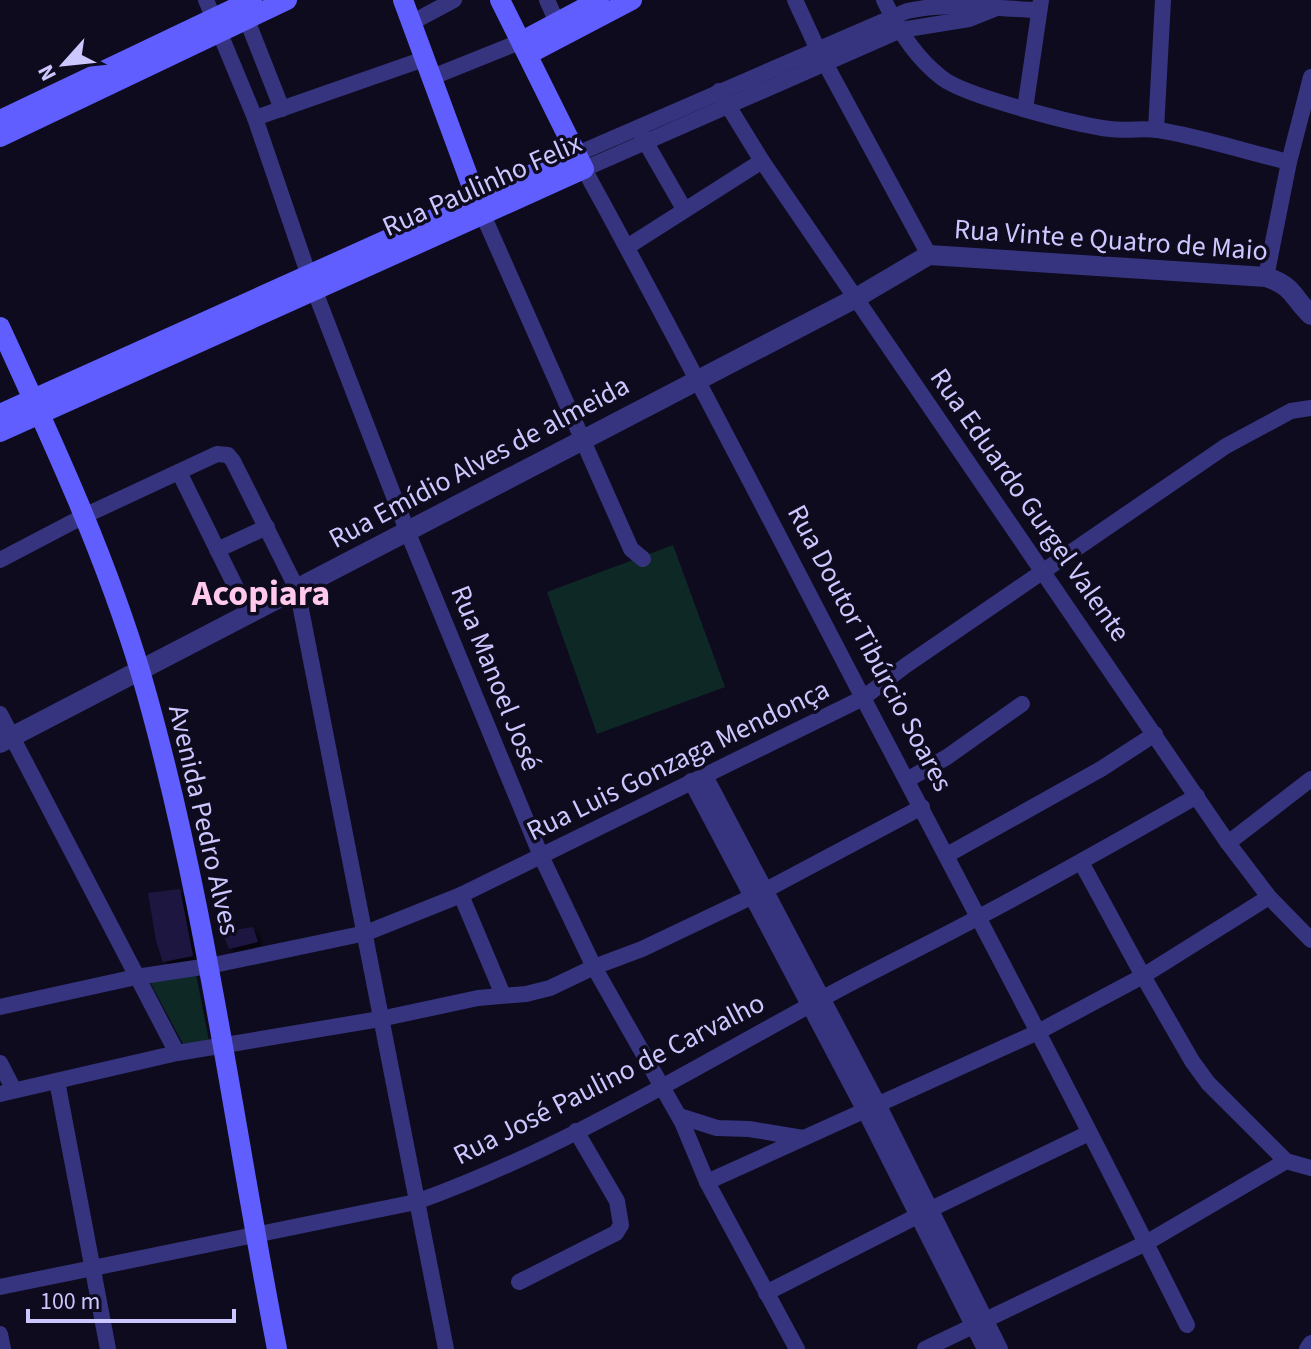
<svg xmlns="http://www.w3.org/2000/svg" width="1311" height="1349" viewBox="0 0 1311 1349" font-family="'Source Sans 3',sans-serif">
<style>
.green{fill:#0e2826}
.building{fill:#1e163f;filter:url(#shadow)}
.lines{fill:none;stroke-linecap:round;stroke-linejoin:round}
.minor{stroke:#36347f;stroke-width:16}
.tertiary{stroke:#36347f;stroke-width:20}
.secondary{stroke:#605eff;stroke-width:20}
.labels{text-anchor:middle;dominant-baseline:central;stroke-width:7;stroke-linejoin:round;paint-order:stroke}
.street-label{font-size:28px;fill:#cdc7ff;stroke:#0e0b1e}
.district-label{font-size:36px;font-weight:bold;fill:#ffc9ec;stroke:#0e0b1e}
</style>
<defs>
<filter id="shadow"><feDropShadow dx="4.5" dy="4.5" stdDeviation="2" flood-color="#0009"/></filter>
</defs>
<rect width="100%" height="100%" fill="#0e0b1e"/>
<g class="green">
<polygon points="673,545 725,687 597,734 547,592"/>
<polygon points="196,974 209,1041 183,1044 150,982"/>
</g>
<g class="building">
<polygon points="180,889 193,956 163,962 156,941 148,893"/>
<polygon points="253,927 258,942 229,949 222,932"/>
</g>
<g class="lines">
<g class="minor">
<polyline points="206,0 255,118 309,276 408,533 541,856 594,967 682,1122 707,1182 797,1349"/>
<polyline points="547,0 555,18 558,32"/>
<polyline points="795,0 818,50 929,255"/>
<path d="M884 0C897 28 917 59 942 78 965 96 1077 125 1110 129 1126 131 1143 128 1158 130 1202 137 1246 152 1289 162"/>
<path d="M994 9 969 19 901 30 584 169C680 343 770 520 862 696 972 905 1082 1114 1187 1325"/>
<polyline points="243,10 282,109"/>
<polyline points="411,23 454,0"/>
<polyline points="430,78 522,41"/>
<polyline points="719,91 762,161 1228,843 1269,897 1311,940"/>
<polyline points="1025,109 1041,0"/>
<polyline points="255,118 424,59"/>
<polyline points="1156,130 1163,0"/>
<polyline points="641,134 684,209"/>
<path d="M577 154 907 11C955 1 992 9 1039 10"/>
<polyline points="483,215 631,549 643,559"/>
<polyline points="627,247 762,161"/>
<polyline points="1266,277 1289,162 1311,77"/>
<polyline points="179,472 249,614"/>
<polyline points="217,550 267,527"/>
<polyline points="0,560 84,516 217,454 228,455 233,461 297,589 446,1349"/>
<polyline points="0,714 177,1053"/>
<polyline points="704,774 878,1104 1000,1349"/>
<polyline points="907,780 947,757 1022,704"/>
<polyline points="691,781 865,1111 985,1349"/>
<polyline points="1228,843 1311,779"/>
<polyline points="947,855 1101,769 1155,734"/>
<polyline points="1081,862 1143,976 1192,1061 1208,1083 1286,1161 1311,1168"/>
<polyline points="461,895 503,995"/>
<polyline points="0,1007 136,977 209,966 366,933 461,895 863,698 905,666 1226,446 1291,411 1311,408"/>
<polyline points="0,1063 14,1090"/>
<polyline points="57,1081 108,1349"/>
<polyline points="0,1094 177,1053 380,1019 478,998 526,994 550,988 594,967 642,949 764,891 922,807"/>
<polyline points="679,1116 717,1128 749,1129 803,1138"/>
<polyline points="707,1182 1038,1032 1143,976 1269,897"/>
<polyline points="519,1282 616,1233 621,1225 617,1201 576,1131"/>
<path d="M0 1287 416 1202C559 1151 690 1070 823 998 874 970 927 945 979 917 1053 878 1125 837 1197 796"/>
<polyline points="766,1293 929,1210 1089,1133"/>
<polyline points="0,1334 3,1349"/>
<polyline points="925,1349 1146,1243 1286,1161"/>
<polyline points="1307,1349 1311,1343"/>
</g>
<path class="tertiary" d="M0 743 856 298 929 255 1266 277C1294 286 1292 297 1311 315"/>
<g class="secondary">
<polyline points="403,0 482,214"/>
<polyline points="522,41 599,0"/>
<polyline points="529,54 632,0"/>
<polyline points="0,120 252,0"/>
<polyline points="0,137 287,0"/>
<path d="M0 327C52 440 105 554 141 674 205 894 233 1124 277 1349"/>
<polyline points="0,414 577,154"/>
<polyline points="0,432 584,169 500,0"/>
</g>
</g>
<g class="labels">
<g class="street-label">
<text transform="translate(482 185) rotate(-24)">Rua Paulinho Felix</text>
<text transform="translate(1111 240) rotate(4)">Rua Vinte e Quatro de Maio</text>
<text transform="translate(479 462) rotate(-28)">Rua Emídio Alves de almeida</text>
<text transform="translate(1030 505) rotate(55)">Rua Eduardo Gurgel Valente</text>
<text transform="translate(870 648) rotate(62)">Rua Doutor Tibúrcio Soares</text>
<text transform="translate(496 678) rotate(68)">Rua Manoel José</text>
<text transform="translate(678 760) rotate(-26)">Rua Luis Gonzaga Mendonça</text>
<text transform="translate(204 820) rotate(77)">Avenida Pedro Alves</text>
<text transform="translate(609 1079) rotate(-27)">Rua José Paulino de Carvalho</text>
</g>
<g class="district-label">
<text x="261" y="593">Acopiara</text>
</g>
</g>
<g transform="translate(64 64) rotate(243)" stroke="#0e0b1e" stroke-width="6" paint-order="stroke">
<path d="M0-6L14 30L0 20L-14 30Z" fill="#cdc7ff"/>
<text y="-12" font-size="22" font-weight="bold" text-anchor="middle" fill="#cdc7ff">N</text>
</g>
<path d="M28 1309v12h206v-12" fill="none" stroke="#cdc7ff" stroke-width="4"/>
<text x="40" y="1309" font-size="24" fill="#cdc7ff" stroke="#0e0b1e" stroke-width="6" paint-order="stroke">100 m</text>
</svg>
